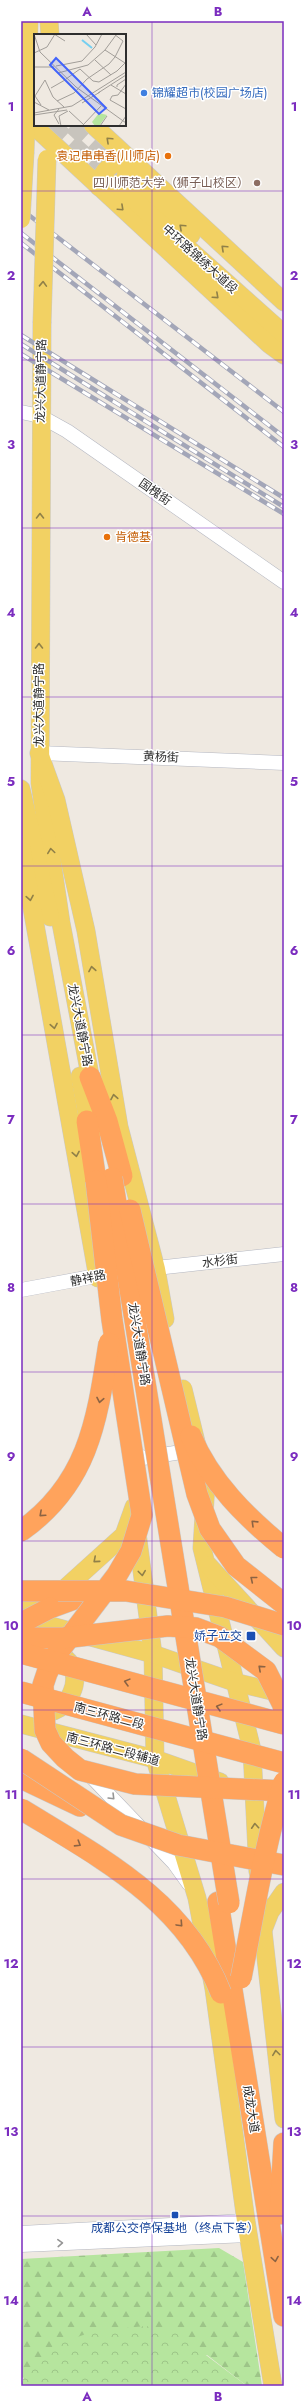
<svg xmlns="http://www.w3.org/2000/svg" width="305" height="2407" viewBox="0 0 305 2407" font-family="Jost,'Noto Sans SC',sans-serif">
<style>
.forest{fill:url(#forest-firs)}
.park{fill:url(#park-crowns)}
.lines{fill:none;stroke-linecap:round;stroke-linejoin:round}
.major-tunnel{stroke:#c8c4bd;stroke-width:18;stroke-dasharray:18 9;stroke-linecap:butt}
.minor-casing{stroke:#b4b7c1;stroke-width:15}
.major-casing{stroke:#c9c9c9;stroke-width:19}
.highway-casing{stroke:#c9c9c9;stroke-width:22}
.minor{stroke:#fff;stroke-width:14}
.major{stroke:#f2d163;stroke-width:18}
.highway{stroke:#ffa35c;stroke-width:21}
.rail-casing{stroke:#a3a6b8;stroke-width:4.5}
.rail{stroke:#fff;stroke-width:3;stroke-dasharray:9;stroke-linecap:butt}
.major-bridge-casing{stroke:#c9c9c9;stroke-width:19;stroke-linecap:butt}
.highway-bridge-casing{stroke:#c9c9c9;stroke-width:22;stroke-linecap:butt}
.major-bridge{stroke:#f2d163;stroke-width:18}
.highway-bridge{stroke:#ffa35c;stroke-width:21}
.oneway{stroke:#908048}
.oneway2{stroke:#8c6343}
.oneway3{stroke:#969696}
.grid{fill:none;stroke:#7b2cbf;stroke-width:1;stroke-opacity:0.55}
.shop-dot{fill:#3f7fe0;stroke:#fff;stroke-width:1.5}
.food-dot{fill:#e8710a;stroke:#fff;stroke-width:1.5}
.education-dot{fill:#8d6e63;stroke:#fff;stroke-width:1.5}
.transit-dot{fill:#1a4fb4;stroke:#fff;stroke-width:1.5}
.labels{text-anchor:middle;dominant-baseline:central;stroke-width:3;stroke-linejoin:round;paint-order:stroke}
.shop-label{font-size:12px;fill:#366cbe;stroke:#fff;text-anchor:start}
.food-label{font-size:12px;fill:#c56008;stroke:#fff;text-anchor:end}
.education-label{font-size:12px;fill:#785e54;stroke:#fff;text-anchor:end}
.street-label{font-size:12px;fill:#2e2e2e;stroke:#fff}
.transit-label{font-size:12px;fill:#164399;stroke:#fff;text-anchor:end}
.inset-river{fill:none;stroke:#75cff0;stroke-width:2}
.inset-road{fill:none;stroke:#a29e99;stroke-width:1}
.view{fill:#4264fb;fill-opacity:0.15;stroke:#4264fb;stroke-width:2}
.inset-edge{fill:none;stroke:#2e2e2e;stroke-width:2}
.neatline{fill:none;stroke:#7b2cbf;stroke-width:1.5}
.grid-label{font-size:13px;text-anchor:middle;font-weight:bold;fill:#7b2cbf}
</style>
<defs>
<pattern id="forest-firs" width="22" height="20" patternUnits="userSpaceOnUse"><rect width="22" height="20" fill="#b6e59e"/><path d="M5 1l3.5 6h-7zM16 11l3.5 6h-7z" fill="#9dc588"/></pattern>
<pattern id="park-crowns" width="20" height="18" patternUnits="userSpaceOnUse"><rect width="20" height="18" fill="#b6e59e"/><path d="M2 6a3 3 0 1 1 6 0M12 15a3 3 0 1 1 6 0" fill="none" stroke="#9dc588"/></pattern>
</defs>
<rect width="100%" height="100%" fill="#efe9e1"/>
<polygon class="forest" points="219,2248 243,2262 262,2386 247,2386 207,2355 21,2378 21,2259"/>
<polygon class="park" points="146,2326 174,2331 247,2386 21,2386 24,2377 53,2346 94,2331"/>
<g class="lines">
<g class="major-tunnel">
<polyline points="51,125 116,184"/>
<polyline points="72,125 125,174"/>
</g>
<g class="minor-casing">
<g id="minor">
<polyline points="21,412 40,416 67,431 284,582"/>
<polyline points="39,753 284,763"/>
<polyline points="147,1269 284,1254"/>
<polyline points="21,1290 107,1274"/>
<polyline points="129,1448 132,1452 143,1458 194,1450"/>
<polyline points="89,1774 174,1863 189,1884"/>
<polyline points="21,2233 246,2221"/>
<polyline points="21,2245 248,2235"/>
</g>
</g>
<g class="major-casing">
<g id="major">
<polyline points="49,21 50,35"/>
<polyline points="21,114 269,344 284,355"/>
<polyline points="93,125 284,302"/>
<polyline points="25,152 29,21"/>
<polyline points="126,174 191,235"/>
<polyline points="116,184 284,334"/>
<path d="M99 187C100 170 115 159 131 161"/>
<polyline points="42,323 40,783 61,923 93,1091"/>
<polyline points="39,753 56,800 86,931 119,1127 156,1269 165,1319"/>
<polyline points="21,789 50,917"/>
<polyline points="21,846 98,1278"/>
<polyline points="80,1076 91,1135"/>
<polyline points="183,1389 206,1483 202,1548 252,1750 258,1872"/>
<polyline points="137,1533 153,1654 155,1759 197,1898 214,1989 246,2221 273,2386"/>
<polyline points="208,1565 284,1648"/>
<polyline points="21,1605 30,1606 46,1603 61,1592 124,1535 134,1507"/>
<polyline points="22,1618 153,1654 234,1682 284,1694"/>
<path d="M54 1711C69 1705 80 1683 72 1667 71 1663 67 1660 64 1657"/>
<polyline points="21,1724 155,1759 220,1782"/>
<polyline points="260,1904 284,2119"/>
<polyline points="263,1930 270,1912 284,1892"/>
</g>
</g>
<g class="highway-casing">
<g id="highway">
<polyline points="90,1077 107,1121 122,1176"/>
<polyline points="87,1121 96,1181"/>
<polyline points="50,1608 91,1593"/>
<polyline points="21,1778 80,1806"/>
<polyline points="218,1902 284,2316"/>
<polyline points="280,2214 284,2143"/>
</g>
</g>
<use href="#minor" class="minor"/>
<use href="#major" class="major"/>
<use href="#highway" class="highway"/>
<g class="rail-casing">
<g id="rail">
<polyline points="21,209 284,412"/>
<polyline points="21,233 284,437"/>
<polyline points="21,243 284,447"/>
<polyline points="21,335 284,498"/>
<polyline points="21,344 284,507"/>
<polyline points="21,354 284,514"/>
</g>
</g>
<use href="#rail" class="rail"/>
<g class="major-bridge-casing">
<g id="major-bridge">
<polyline points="21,219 25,152"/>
<polyline points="42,323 47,159"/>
</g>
</g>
<g class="highway-bridge-casing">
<g id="highway-bridge">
<polyline points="112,1178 229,1903"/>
<polyline points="96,1181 112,1320 142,1515 131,1551 117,1575 56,1655 47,1673 43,1685 45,1730 51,1743 65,1758 80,1770 135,1784 284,1791"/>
<polyline points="130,1210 197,1494 210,1529 236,1566 284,1604"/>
<path d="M191 1436C210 1482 247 1518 284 1548"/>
<path d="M21 1531C89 1483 97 1420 109 1343"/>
<polyline points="21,1591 126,1591 225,1607 284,1625"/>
<polyline points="21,1623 50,1608"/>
<polyline points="21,1638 63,1638 168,1626 196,1628 220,1637 266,1671 283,1705 284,1715"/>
<polyline points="21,1653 284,1724"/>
<polyline points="21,1692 284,1763"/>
<polyline points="21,1759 121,1825 178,1845 284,1865"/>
<path d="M21 1809C101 1858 185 1901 221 1993"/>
<path d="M241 1978C254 1913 264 1846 284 1782"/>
</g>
</g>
<use href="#major-bridge" class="major-bridge"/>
<use href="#highway-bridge" class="highway-bridge"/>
</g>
<defs><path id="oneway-chevron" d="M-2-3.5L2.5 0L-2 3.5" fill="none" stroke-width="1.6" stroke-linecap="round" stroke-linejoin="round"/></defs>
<g class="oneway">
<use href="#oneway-chevron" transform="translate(109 140) rotate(-137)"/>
<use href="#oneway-chevron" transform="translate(121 208) rotate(43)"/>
<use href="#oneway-chevron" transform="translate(182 227) rotate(-137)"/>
<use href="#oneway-chevron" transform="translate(224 248) rotate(-137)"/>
<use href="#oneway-chevron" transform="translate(43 284) rotate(-88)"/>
<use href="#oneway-chevron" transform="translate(216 296) rotate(42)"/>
<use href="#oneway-chevron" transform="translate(40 516) rotate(-90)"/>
<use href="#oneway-chevron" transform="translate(39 646) rotate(-90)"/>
<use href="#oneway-chevron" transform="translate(51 851) rotate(-98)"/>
<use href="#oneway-chevron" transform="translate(30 898) rotate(80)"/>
<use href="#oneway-chevron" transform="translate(92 969) rotate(-100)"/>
<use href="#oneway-chevron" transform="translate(54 1026) rotate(80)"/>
<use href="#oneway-chevron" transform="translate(114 1097) rotate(-100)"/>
<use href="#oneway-chevron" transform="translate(76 1154) rotate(80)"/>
<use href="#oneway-chevron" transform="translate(96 1560) rotate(139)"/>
<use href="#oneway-chevron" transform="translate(142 1573) rotate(83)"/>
<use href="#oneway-chevron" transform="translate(255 1826) rotate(-94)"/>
<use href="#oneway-chevron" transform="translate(276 2053) rotate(-97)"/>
</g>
<g class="oneway2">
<use href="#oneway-chevron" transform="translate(100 1400) rotate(101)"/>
<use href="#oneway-chevron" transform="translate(42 1514) rotate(138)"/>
<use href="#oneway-chevron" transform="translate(254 1523) rotate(-136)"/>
<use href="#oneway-chevron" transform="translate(253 1579) rotate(-141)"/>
<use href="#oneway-chevron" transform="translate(261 1668) rotate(-138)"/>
<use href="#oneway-chevron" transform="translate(127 1682) rotate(-165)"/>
<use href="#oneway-chevron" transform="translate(219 1707) rotate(-165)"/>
<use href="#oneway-chevron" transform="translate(78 1844) rotate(32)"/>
<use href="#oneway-chevron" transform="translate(180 1924) rotate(47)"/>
<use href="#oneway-chevron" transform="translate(275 2259) rotate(81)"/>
</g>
<g class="oneway3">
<use href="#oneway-chevron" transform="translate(112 1797) rotate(45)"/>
<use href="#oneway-chevron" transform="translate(60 2243) rotate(-3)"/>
</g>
<path class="grid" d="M152 21V2386M21 191H284M21 360H284M21 528H284M21 697H284M21 866H284M21 1035H284M21 1204H284M21 1372H284M21 1541H284M21 1710H284M21 1879H284M21 2047H284M21 2216H284"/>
<circle class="shop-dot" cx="144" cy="93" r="4"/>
<g class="food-dot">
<circle cx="168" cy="156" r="4"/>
<circle cx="107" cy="537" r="4"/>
</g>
<circle class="education-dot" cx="257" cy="183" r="4"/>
<g class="transit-dot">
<rect x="246" y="1631" width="10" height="10" rx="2"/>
<rect x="171" y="2211" width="8" height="8" rx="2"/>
</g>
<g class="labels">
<g class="shop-label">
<text x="152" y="93">锦耀超市(校园广场店)</text>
</g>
<g class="food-label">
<text x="160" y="156">袁记串串香(川师店)</text>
<text x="115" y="537" text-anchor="start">肯德基</text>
</g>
<g class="education-label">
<text x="249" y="183">四川师范大学（狮子山校区）</text>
</g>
<g class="street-label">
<text transform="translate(200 259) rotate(42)">中环路锦绣大道段</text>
<text transform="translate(41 381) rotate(-89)">龙兴大道静宁路</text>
<text transform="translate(155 492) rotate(35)">国槐街</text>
<text transform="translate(39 705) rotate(-90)">龙兴大道静宁路</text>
<text transform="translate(161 757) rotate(2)">黄杨街</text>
<text transform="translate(80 1025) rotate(79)">龙兴大道静宁路</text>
<text transform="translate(220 1261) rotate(-7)">水杉街</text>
<text transform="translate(88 1278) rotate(-12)">静祥路</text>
<text transform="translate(139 1344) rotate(81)">龙兴大道静宁路</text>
<text transform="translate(196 1699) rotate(81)">龙兴大道静宁路</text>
<text transform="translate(109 1716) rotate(15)">南三环路二段</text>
<text transform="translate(113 1749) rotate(15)">南三环路二段辅道</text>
<text transform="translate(251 2109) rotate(81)">成龙大道</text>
</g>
<g class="transit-label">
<text x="242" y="1636">娇子立交</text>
<text x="175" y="2228" text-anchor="middle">成都公交停保基地（终点下客）</text>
</g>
</g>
<g transform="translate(34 34)">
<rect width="92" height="92" fill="#efe9e1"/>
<path d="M65 79 73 81 65 92H61L58 88Z" fill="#b6e59e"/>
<path class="inset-river" d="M48 6 58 14"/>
<path class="inset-road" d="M0 0 6 18 42 53M20 0 31 7M52 0 62 11M71 16 91 29M0 19 13 13 21 0M61 26 77 41M22 32 48 27 61 13 68 0M0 33H20M24 39 54 31 71 16 82 1M32 45 46 35 59 47 65 48 83 37 92 28M92 50 84 61 78 62 76 66 92 75M77 51 92 60M42 53 92 89M83 53V51L92 45M17 54 31 46M64 59 92 41M23 67 40 59 53 45 75 30 81 23 89 7 80 0M0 68 15 76M48 69 66 58M7 71 1 62 11 46 19 63 30 73M35 77 50 91M0 79 38 72 92 38M0 81 33 76M25 90 20 81 25 75M49 91 67 72M27 92 25 82 34 77M66 92 73 82M85 92 92 82"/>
<path class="view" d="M22 24 72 74 65 80 16 31Z"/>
<rect width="92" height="92" class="inset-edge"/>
</g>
<rect width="305" height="2407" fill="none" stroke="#ffffff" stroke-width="44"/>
<rect x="22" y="22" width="261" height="2363" class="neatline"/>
<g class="grid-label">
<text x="87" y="16">A</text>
<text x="218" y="16">B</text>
<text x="11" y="111">1</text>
<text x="294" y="111">1</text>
<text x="11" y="280">2</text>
<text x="294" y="280">2</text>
<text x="11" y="449">3</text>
<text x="294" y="449">3</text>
<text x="11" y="617">4</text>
<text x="294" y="617">4</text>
<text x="11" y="786">5</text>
<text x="294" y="786">5</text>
<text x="11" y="955">6</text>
<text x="294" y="955">6</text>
<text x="11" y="1124">7</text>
<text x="294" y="1124">7</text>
<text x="11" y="1292">8</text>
<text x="294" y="1292">8</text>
<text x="11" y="1461">9</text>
<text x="294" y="1461">9</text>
<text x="11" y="1630">10</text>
<text x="294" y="1630">10</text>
<text x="11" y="1799">11</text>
<text x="294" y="1799">11</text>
<text x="11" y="1968">12</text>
<text x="294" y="1968">12</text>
<text x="11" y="2136">13</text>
<text x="294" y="2136">13</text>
<text x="11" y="2305">14</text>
<text x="294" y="2305">14</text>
<text x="87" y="2401">A</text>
<text x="218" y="2401">B</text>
</g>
</svg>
